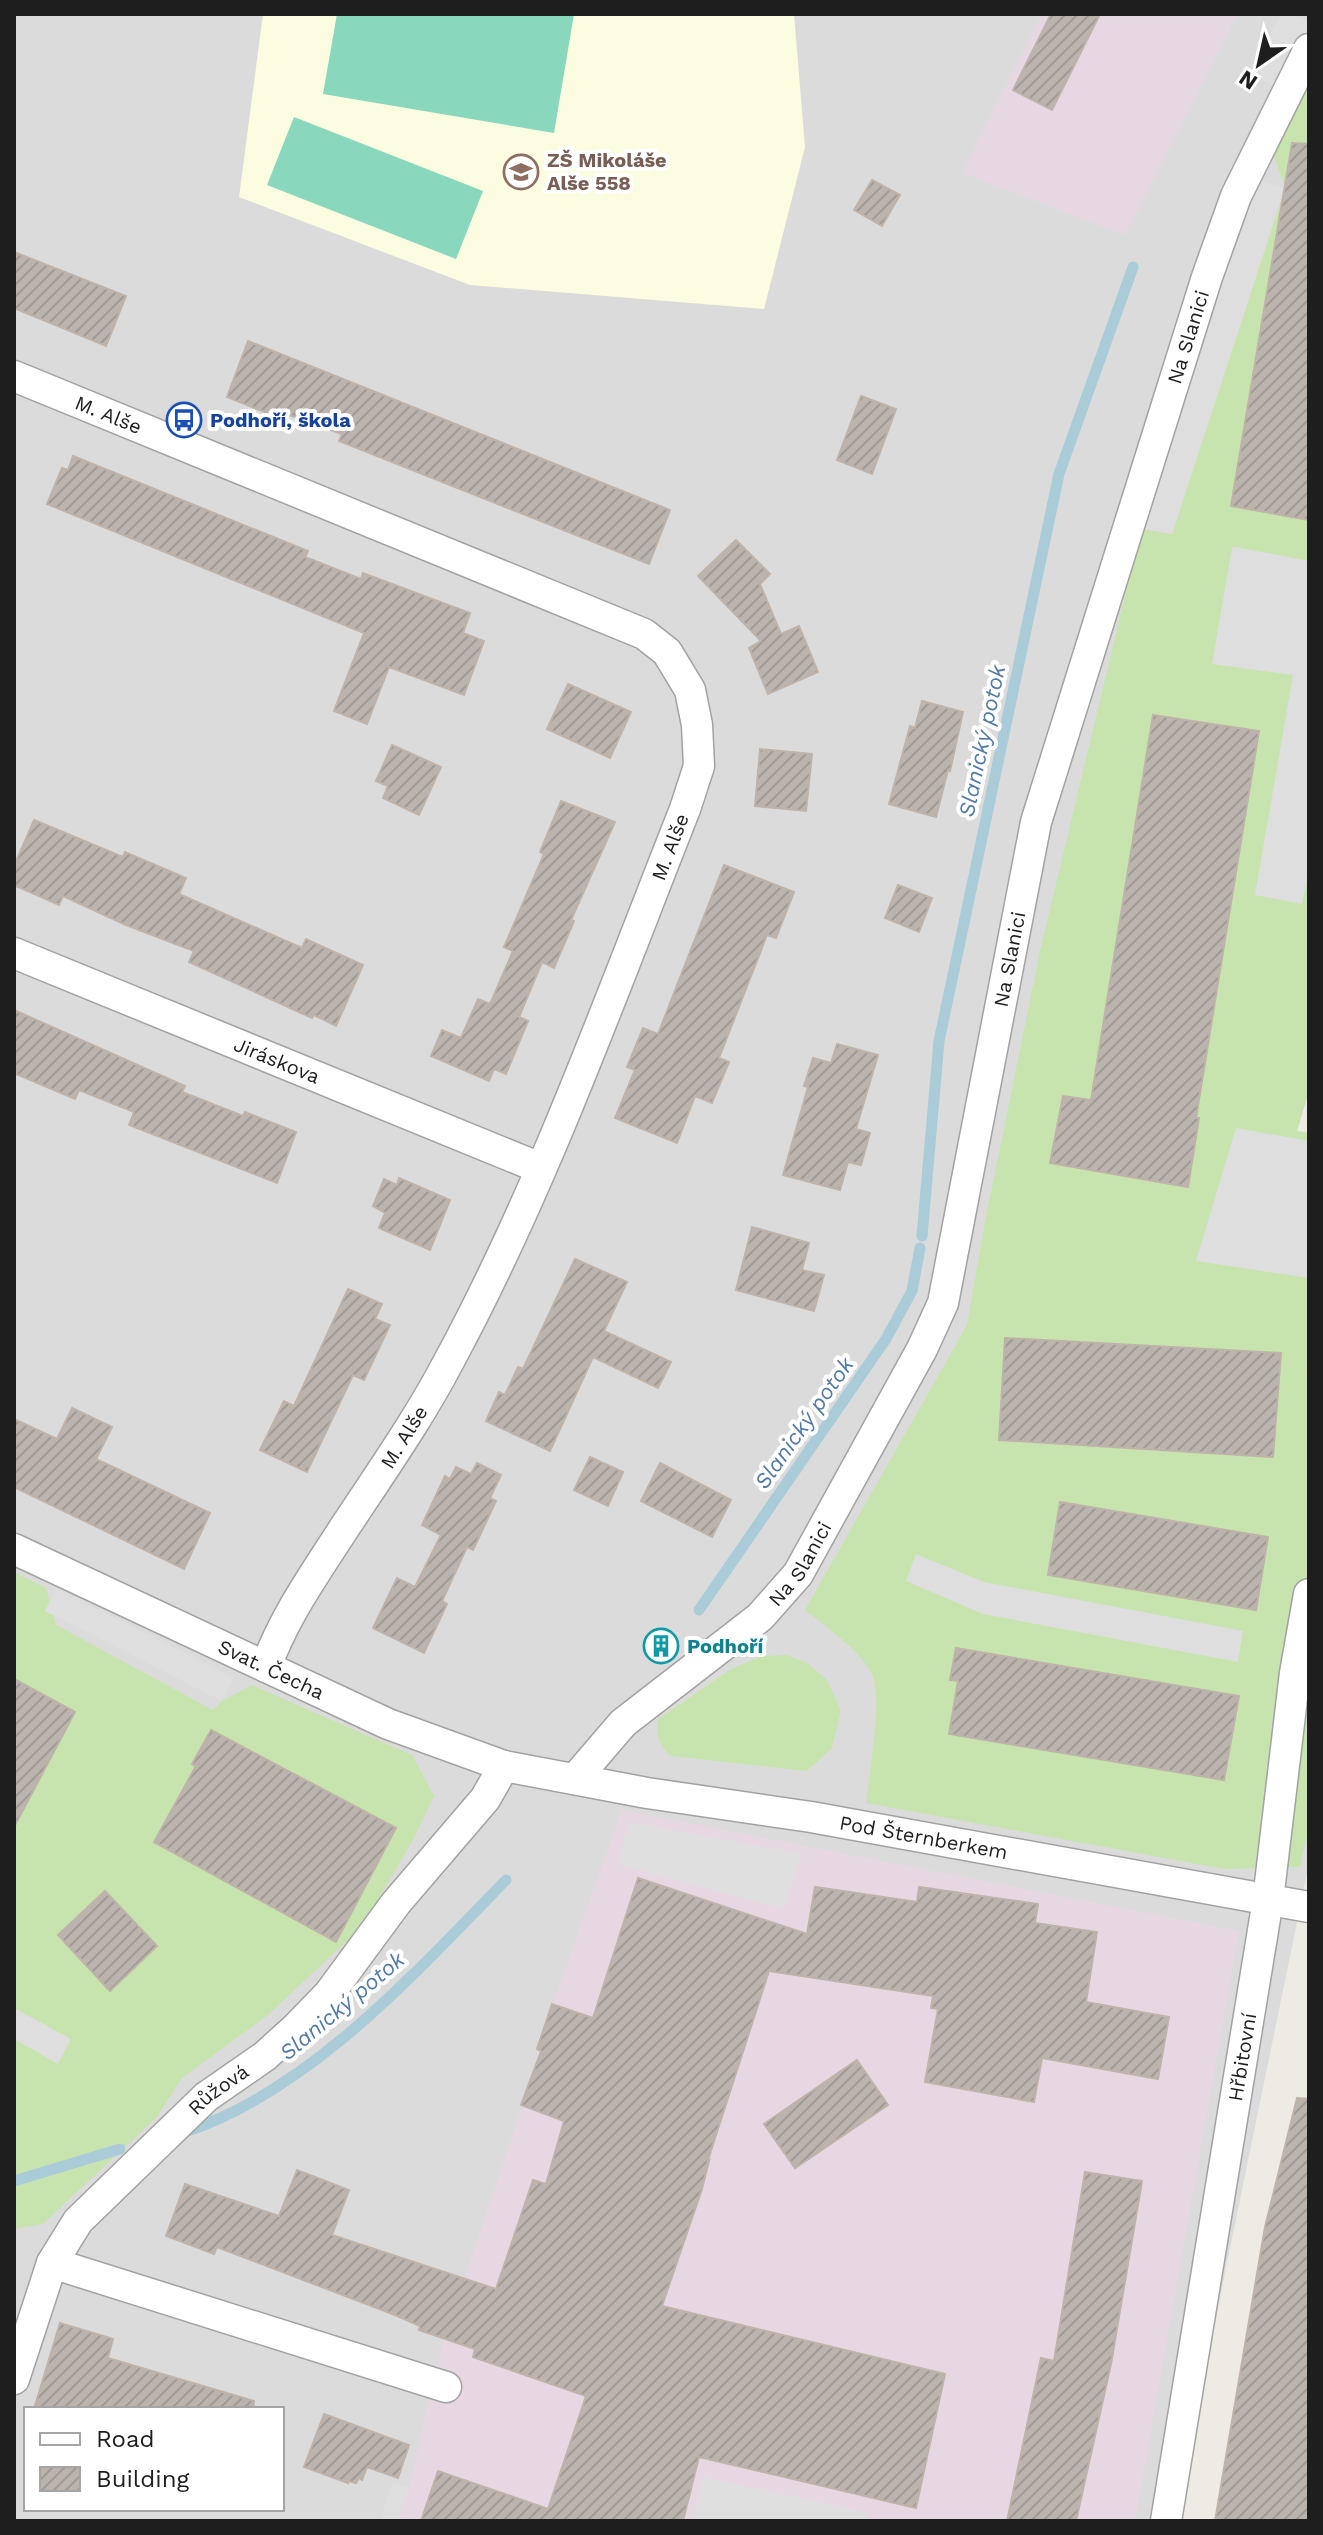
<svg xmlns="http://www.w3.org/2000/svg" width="1323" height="2535" viewBox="0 0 1323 2535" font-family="'Work Sans',sans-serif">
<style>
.residential{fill:#dcdbdb;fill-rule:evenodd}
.industrial{fill:#e7d7e3}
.education{fill:#fbfce0}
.grass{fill:#c7e4af}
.pitch{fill:#89d7bc}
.parking{fill:#dedede}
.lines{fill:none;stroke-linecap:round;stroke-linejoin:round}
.stream{stroke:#a9ccd8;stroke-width:11}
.building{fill:url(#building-hatch);stroke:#bfb3a9;stroke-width:2}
.minor-casing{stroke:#a2a2a2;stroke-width:33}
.minor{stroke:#fff;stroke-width:30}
.labels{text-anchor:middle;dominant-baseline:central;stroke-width:8;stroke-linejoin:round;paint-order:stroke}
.education-label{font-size:20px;font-weight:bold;fill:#785e54;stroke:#fff;text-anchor:start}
.street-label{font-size:20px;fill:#1e1e1e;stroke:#fff}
.transit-label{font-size:20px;font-weight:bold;fill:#164399;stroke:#fff;text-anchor:start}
.culture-label{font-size:20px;font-weight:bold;fill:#0d838f;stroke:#fff;text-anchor:start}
.water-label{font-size:22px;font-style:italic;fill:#5279a6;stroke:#fff}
</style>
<defs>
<pattern id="building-hatch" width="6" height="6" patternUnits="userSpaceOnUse" patternTransform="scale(2)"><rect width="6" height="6" fill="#bbb4ae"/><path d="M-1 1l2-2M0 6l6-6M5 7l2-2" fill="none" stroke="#a09a95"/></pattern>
</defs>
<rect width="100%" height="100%" fill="#eeebe5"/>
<path class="residential" d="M14 14H1309V1091L1297 1131 1309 1133V1864L1174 2521H14ZM26 2409H282V2509H26Z"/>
<g class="industrial">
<polygon points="1042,14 1237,14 1125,235 962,173"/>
<polygon points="622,1810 1239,1931 1135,2521 398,2521 409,2487 441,2349 537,2062 537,2049"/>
</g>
<polygon class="education" points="263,14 794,14 805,147 764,309 470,285 239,197"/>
<g class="grass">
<path d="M1309 83V1091L1297 1131 1309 1133V1825L1300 1867 1224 1869 866 1803C869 1775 883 1696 872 1674 860 1650 825 1626 805 1610L967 1325 984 1227 1040 951 1141 529 1172 534 1285 188 1274 156Z"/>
<polygon points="14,1572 46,1588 56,1625 213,1710 222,1701 252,1685 412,1755 434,1796 413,1840 363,1926 267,2016 182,2078 157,2117 43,2224 14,2229"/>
<path d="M786 1655 807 1663 827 1680 841 1710 832 1748 807 1771 671 1756C658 1745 656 1736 658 1719L731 1669 762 1656Z"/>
</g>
<g class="pitch">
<polygon points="337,14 574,14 554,133 323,94"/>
<polygon points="294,117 483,191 456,259 267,185"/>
</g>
<g class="parking">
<polygon points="1281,14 1291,14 1309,23 1309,49 1288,93 1250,74"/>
<polygon points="1247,176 1285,188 1172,534 1127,526"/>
<polygon points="1236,547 1309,561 1309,868 1302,904 1255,895 1293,675 1212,664 1232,548"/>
<polygon points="1236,1128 1309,1141 1309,1278 1196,1261"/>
<polygon points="916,1554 984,1582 1243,1631 1238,1662 983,1614 906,1581"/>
<polygon points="56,1588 234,1678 222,1701 45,1611"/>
<polygon points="629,1822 801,1854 784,1909 617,1864"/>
<polygon points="14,2008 71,2039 58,2064 14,2039"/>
<polygon points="703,2477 869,2513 867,2521 693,2521"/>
<polygon points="393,2482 409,2487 398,2521 380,2521"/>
</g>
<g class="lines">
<g class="stream">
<polyline points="922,1236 939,1041 1059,474 1133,267"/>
<polyline points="699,1610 886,1339 912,1291 920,1248"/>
<path d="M182 2133C309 2092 415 1973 506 1880"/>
<polyline points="14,2181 120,2149"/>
</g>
</g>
<g class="building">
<polygon points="1051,14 1100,14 1052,110 1013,90"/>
<polygon points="1292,143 1309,144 1309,520 1231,506"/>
<polygon points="872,180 900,195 882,226 854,210"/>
<polygon points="14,252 126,296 106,346 14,308"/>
<polygon points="248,341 670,510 649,564 339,441 342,434 284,413 282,419 227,397"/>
<polygon points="861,396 896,409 872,474 837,460"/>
<polygon points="73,456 308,551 305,557 361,579 363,573 470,613 463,633 484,641 464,695 389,667 367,724 334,711 364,633 47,504 62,468 68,470"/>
<polygon points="736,540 770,574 760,584 781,634 799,626 818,672 768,694 749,648 761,641 698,576"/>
<polygon points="568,684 631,712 610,758 547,729"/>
<polygon points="922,701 963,712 950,771 948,770 936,817 889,804 910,726 915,728"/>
<polygon points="1153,715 1259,731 1196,1118 1199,1118 1188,1187 1050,1163 1063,1096 1091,1100"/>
<polygon points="392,745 441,767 419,815 383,798 388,786 376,781"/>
<polygon points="760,749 812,754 806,811 755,806"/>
<polygon points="561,801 615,822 571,920 574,921 554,968 542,962 519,1017 528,1021 506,1074 494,1069 489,1081 431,1056 442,1030 461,1038 478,999 490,1004 513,951 504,947 544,854 540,852"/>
<polygon points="34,820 123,857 125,852 186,878 179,894 302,948 306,939 363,965 336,1026 314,1015 312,1018 189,962 194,951 126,925 63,896 59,905 14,885 14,866"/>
<polygon points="724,865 794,892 776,938 767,935 719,1058 729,1062 712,1103 695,1096 677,1143 615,1118 635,1070 627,1067 643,1028 658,1034"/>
<polygon points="898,885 932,898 919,932 885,918"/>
<polygon points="14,1010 185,1086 182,1092 243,1116 245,1112 296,1132 277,1183 129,1125 134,1112 79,1090 75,1099 14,1073"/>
<polygon points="837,1044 878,1055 856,1129 870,1133 861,1165 848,1162 840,1190 783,1175 808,1087 804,1086 813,1058 831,1063"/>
<polygon points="399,1178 450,1200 430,1250 379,1228 385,1213 373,1206 384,1179 397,1185"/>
<polygon points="752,1227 809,1243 802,1270 824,1275 814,1311 736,1290"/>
<polygon points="575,1259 627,1282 604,1331 671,1362 658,1388 593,1357 550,1451 486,1421 499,1392 505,1395 518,1367 523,1369"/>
<polygon points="348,1289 382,1304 375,1319 390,1325 364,1380 353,1375 307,1472 260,1450 284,1401 294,1406"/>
<polygon points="1005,1338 1281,1353 1273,1457 999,1440"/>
<polygon points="72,1408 112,1427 96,1459 210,1513 184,1569 14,1487 14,1419 57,1439"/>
<polygon points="590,1457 623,1472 608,1506 574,1490"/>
<polygon points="477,1463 501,1475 490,1498 496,1501 473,1550 467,1547 442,1601 447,1604 424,1653 373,1628 397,1578 415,1587 441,1535 422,1525 445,1476 450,1479 456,1467 471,1474"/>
<polygon points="660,1463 731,1500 712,1537 641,1501"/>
<polygon points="1060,1502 1268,1537 1256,1610 1048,1575"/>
<polygon points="956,1648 1239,1696 1224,1780 949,1734 958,1681 950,1680"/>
<polygon points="14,1679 75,1712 14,1827"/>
<polygon points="211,1730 396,1828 336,1942 154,1842 196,1766 192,1764"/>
<polygon points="638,1878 807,1934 815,1887 917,1902 919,1887 1038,1904 1035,1923 1097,1932 1086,2002 1169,2017 1158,2079 1042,2058 1034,2102 925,2082 938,2009 931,2008 933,1996 769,1971 707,2163 709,2161 702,2189 662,2306 945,2374 916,2508 699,2457 683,2521 421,2521 438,2471 548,2509 586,2396 473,2357 475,2349 419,2330 420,2326 395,2315 217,2247 214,2254 166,2236 185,2184 279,2216 297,2170 349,2190 332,2235 496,2289 533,2180 546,2184 564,2121 521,2105 541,2051 537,2049 552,2004 593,2018"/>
<polygon points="105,1891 157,1946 110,1991 58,1935"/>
<polygon points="857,2060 888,2105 795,2168 764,2124"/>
<polygon points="1297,2098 1309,2099 1309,2521 1215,2521 1265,2227"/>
<polygon points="1085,2172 1142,2181 1111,2364 1076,2521 1007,2521 1041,2358 1054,2361"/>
<polygon points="60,2323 113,2339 108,2358 254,2401 253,2409 34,2409"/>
<polygon points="324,2414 409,2445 398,2478 367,2467 362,2480 359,2478 356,2483 348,2481 348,2483 304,2467"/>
</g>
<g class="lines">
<g class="minor-casing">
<g id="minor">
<path id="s1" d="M14 376 644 634 667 652 690 690 697 725 699 766 685 809C612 993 543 1187 449 1361 417 1422 377 1478 339 1536 312 1578 283 1619 266 1667"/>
<path id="s2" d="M14 953 540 1168"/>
<path id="s3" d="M14 1549 388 1724 504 1766 647 1793 811 1817 1309 1907"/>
<path id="s4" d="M575 1779 623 1723 760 1617 798 1574 922 1349 943 1303 1036 822 1207 277 1236 196 1309 49"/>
<polyline points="52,2263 446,2387"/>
<path id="s5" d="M14 2379 52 2263 78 2221 206 2097 265 2056 297 2027 329 1994 396 1903 485 1799 504 1766"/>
<path id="s6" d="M1166 2521 1268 1900 1295 1673 1309 1594"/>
</g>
</g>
<use href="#minor" class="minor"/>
</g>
<defs>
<g id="school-ring" transform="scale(1.8)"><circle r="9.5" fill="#fff" stroke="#8d6e63" stroke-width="1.5"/><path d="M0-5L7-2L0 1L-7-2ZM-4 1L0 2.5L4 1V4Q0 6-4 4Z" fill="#8d6e63"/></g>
<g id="bus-ring" transform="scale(1.8)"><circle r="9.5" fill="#fff" stroke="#1a4fb4" stroke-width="1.5"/><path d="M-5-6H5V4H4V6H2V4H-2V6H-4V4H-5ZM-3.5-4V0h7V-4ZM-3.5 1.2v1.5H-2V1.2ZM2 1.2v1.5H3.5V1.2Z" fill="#1a4fb4"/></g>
<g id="building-ring" transform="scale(1.8)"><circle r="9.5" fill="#fff" stroke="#0f9aa8" stroke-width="1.5"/><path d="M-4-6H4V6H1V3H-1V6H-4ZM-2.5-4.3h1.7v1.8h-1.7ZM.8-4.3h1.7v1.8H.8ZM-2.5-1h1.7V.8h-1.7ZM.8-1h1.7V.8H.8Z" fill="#0f9aa8"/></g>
</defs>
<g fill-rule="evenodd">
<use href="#school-ring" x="521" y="172"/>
<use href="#bus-ring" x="184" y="420"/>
<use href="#building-ring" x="661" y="1646"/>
</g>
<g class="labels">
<g class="education-label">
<text x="547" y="160">ZŠ Mikoláše<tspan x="547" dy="23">Alše 558</tspan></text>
</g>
<g class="street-label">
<text stroke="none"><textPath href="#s4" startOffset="1610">Na Slanici</textPath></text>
<text stroke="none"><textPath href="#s1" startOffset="102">M. Alše</textPath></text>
<text transform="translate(670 847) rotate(-69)">M. Alše</text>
<text stroke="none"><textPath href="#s4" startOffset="962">Na Slanici</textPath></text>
<text stroke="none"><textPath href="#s2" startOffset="284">Jiráskova</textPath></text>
<text transform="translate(404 1437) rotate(-58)">M. Alše</text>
<text stroke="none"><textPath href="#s4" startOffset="314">Na Slanici</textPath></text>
<text stroke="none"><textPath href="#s3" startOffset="284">Svat. Čecha</textPath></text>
<text stroke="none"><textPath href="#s3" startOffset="962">Pod Šternberkem</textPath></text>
<text stroke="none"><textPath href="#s6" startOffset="470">Hřbitovní</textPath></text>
<text stroke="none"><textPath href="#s5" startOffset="364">Růžová</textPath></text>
</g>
<g class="transit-label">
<text x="210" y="420">Podhoří, škola</text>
</g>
<g class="culture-label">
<text x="687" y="1646">Podhoří</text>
</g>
<g class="water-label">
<text transform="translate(982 741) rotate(-78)">Slanický potok</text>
<text transform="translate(804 1423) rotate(-55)">Slanický potok</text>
<text transform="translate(342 2006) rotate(-40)">Slanický potok</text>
</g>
</g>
<rect width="1323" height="2535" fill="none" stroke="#1e1e1e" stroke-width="32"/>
<rect x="24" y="2407" width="260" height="104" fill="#ffffff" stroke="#a5a5a5" stroke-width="2"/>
<rect x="40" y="2433" width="40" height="12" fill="#ffffff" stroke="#a5a5a5" stroke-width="2"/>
<text x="96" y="2447" font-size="24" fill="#1e1e1e">Road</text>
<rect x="40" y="2467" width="40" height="24" fill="url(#building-hatch)" stroke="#a5a5a5" stroke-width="2"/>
<text x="96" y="2487" font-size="24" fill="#1e1e1e">Building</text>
<g transform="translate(1259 64) rotate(214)" stroke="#ffffff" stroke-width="6" paint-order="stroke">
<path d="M0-6L14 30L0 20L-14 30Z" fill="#1e1e1e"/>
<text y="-12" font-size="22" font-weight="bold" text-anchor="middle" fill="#1e1e1e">N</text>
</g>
</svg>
